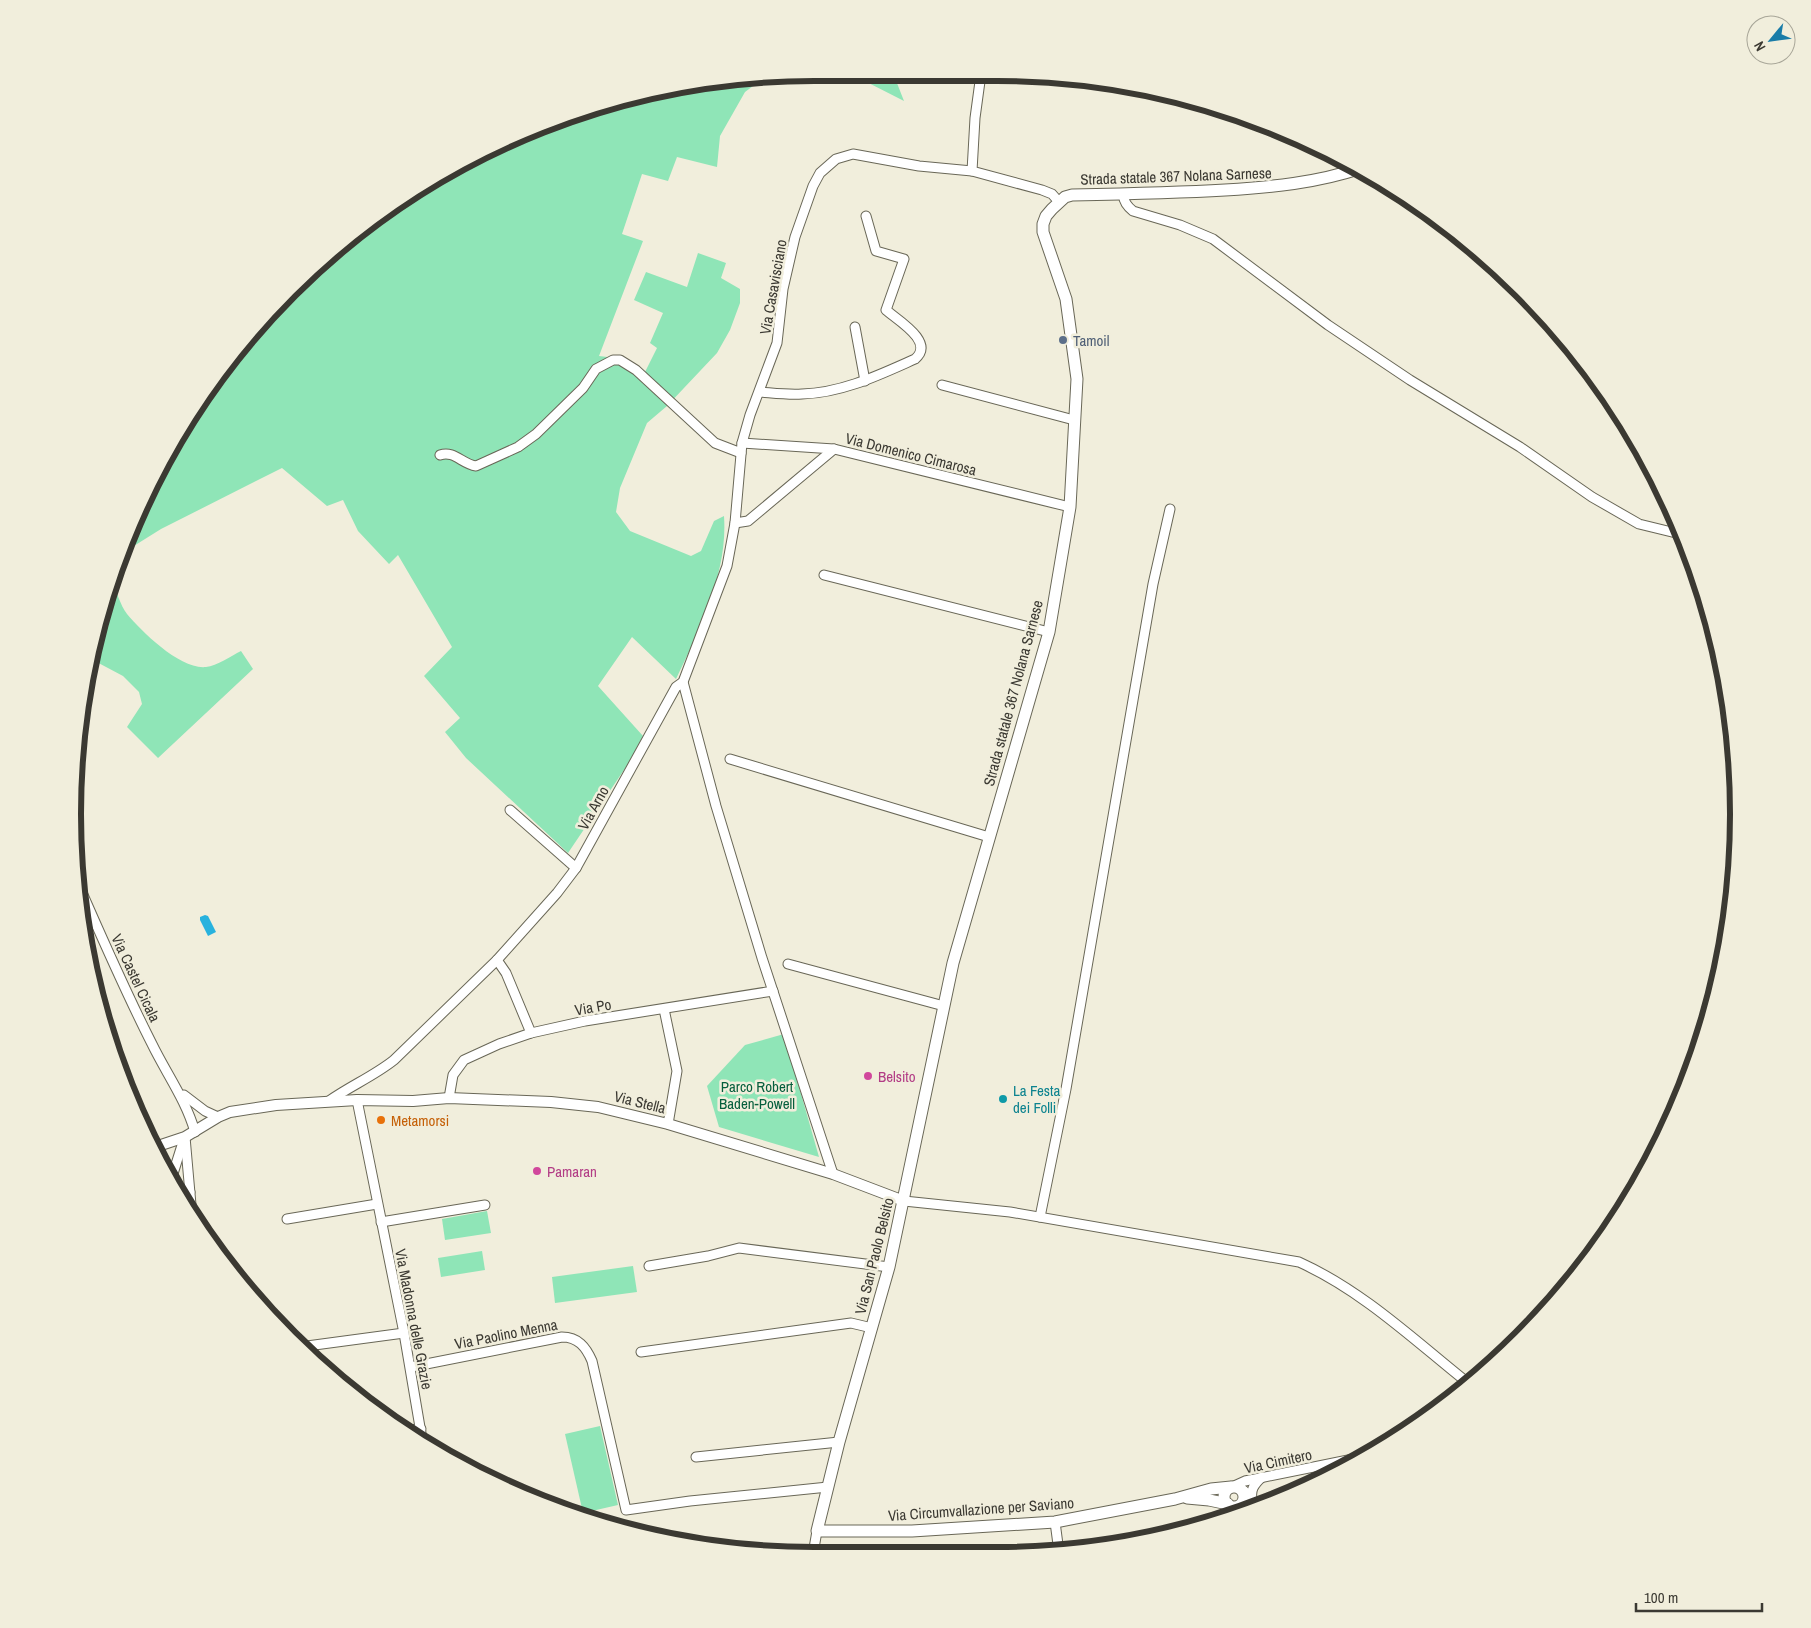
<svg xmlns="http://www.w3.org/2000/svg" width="1811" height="1628" viewBox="0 0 1811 1628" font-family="'Archivo Narrow',sans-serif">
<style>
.medical{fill:#f4dfd1}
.green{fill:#8fe5b7}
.water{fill:#28b2de}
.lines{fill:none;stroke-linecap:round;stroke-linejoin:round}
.minor-casing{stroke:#696757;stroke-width:11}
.tertiary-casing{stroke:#696757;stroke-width:12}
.secondary-casing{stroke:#696757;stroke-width:13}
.minor{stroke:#fff;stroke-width:9}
.tertiary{stroke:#fff;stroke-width:10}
.secondary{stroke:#fff;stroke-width:11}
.service-dot{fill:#5c6f8a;stroke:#f1eedc;stroke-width:2}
.hotel-dot{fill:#d1479c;stroke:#f1eedc;stroke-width:2}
.culture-dot{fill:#0f9aa8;stroke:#f1eedc;stroke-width:2}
.food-dot{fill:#e8710a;stroke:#f1eedc;stroke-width:2}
.labels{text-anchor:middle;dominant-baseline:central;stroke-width:5;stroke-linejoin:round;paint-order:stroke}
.street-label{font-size:15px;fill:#3b3932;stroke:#f1eedc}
.service-label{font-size:15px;fill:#4e5e75;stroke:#f1eedc;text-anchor:start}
.hotel-label{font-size:15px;fill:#b23c85;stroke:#f1eedc;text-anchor:start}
.park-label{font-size:15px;fill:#055e3c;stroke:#f1eedc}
.culture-label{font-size:15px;fill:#0d838f;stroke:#f1eedc;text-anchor:start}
.food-label{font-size:15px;fill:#c56008;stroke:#f1eedc;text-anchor:start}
.rim{fill:none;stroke:#3b3932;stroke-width:6}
</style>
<rect width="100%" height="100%" fill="#f1eedc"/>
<polygon class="medical" points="163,1153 167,1158 169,1166 167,1174 156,1154"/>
<g class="green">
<polygon points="847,73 893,73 904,101 851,74"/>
<path d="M765 77 745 92 720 136 717 167 677 157 668 181 642 174 622 234 643 241 599 356 624 359 645 372 657 348 650 343 663 313 634 300 646 272 687 287 698 253 726 263 721 278 740 289V303L730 330 717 353 667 406 647 423 620 488 616 512 630 531 691 556 701 551 714 521 724 516C728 572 700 629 676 679L632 637 598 686 643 736 628 764 568 853 466 758 445 732 460 718 424 676 452 647 398 555 389 564 358 531 343 500 327 506 282 468 161 529 121 554 149 486 226 362 290 289 362 226 486 149 575 112 669 87Z"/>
<path d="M111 579C116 589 120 605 127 614 142 632 181 670 206 667 217 666 231 656 241 651L253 669 158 758 127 727 142 704 139 692 123 676 91 659 89 661Z"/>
<polygon points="784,1034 819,1157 719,1127 707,1086 745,1045"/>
<polygon points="487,1211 491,1233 445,1240 442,1219"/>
<polygon points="482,1251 485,1270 441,1277 438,1258"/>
<polygon points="633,1266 637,1292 555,1303 552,1277"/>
<polygon points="600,1426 618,1505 583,1513 565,1434"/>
</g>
<polygon class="water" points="205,915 208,916 216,932 208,936 200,920 200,917"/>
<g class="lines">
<g class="minor-casing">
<g id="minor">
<polyline points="981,74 975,118 972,171 1042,190 1052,194 1059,202"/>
<path d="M1123 194C1124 202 1127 206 1133 211L1180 225 1213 239 1328 325 1410 380 1520 447 1592 497 1639 524 1680 534"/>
<polyline points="855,327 865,381"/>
<polyline points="942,385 1074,420"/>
<path d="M760 392C773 393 788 395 802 394 842 393 879 375 915 359 935 342 899 321 886 310L904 259 876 251 866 216"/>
<polyline points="742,443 834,449 1070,507"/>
<path d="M440 455C454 450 462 464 476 466L518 447 536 434 583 388 596 369 613 360H620L636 370 715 443 741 453"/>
<polyline points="735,523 748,521 834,449"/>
<polyline points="824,575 1049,632"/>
<polyline points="683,682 716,806 762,958 833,1174"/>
<polyline points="730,759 989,837"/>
<polyline points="510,810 576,868"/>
<path d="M76 874 80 888C103 940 126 993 152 1044 166 1073 186 1100 195 1132"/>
<polyline points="497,960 506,973 531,1033"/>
<polyline points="788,964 944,1006"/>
<polyline points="664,1009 677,1071 668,1124"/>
<polyline points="184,1095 205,1111 218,1117"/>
<polyline points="449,1098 453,1075 464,1060 499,1044 531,1033 585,1021 773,991"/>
<polyline points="357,1100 404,1333 422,1439"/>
<path d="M329 1101C350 1086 374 1076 394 1060L497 960 557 893 576 868 676 687 683 682 727 566 735 523 742 443 750 415 777 343 783 289 795 237 813 186 820 173 836 159 853 154 919 166 972 171"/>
<polyline points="185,1137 192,1216"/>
<polyline points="171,1180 183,1142"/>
<polyline points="175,1187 190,1192"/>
<path d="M904 1201 1010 1212 1299 1262C1363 1291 1414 1340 1468 1383"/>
<polyline points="1040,1217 1066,1089 1153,584 1170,509"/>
<polyline points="287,1219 377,1204"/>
<polyline points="381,1222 485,1205"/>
<polyline points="649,1266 708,1256 739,1248 889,1267"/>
<polyline points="307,1346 404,1333"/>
<polyline points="641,1352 851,1323 872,1328"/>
<path d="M411 1367 562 1337C578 1337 586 1347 592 1361L626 1510 690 1501 828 1487"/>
<polyline points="407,1430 421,1429"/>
<polyline points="696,1457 839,1442"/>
<polyline points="1234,1486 1245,1481 1358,1458"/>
<path d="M1253 1502C1249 1491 1254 1484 1262 1477"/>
<polyline points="1055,1522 1059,1552"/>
<polyline points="813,1554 817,1531"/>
</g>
</g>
<g class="tertiary-casing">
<polyline id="tertiary" points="152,1148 185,1137 218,1117 230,1112 276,1105 357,1100 413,1101 449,1098 551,1102 598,1107 668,1124 833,1174 904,1201"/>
</g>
<g class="secondary-casing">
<g id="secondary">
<circle cx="1234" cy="1497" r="10"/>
<path d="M1231 1487 1211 1489 1175 1499 1055 1522 912 1531H817L839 1442 889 1267 953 963 1049 632 1070 507 1077 379 1066 299 1043 232V224L1046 216 1052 209 1065 197 1072 195C1123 194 1174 193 1225 190 1272 187 1316 183 1361 168"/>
<polyline points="1243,1491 1255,1506"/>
<polyline points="1187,1498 1209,1500 1228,1504"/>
</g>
</g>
<use href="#minor" class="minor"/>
<use href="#tertiary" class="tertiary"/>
<use href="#secondary" class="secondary"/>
</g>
<circle class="service-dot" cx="1063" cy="340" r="5"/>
<g class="hotel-dot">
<circle cx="868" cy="1076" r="5"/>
<circle cx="537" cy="1171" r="5"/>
</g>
<circle class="culture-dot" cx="1003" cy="1099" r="5"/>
<circle class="food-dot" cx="381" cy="1120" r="5"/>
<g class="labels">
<g class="street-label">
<text transform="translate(1176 176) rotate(-2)">Strada statale 367 Nolana Sarnese</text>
<text transform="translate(773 287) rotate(-80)">Via Casavisciano</text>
<text transform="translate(911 454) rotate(14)">Via Domenico Cimarosa</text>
<text transform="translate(1013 693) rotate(-75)">Strada statale 367 Nolana Sarnese</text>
<text transform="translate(593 808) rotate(-61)">Via Arno</text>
<text transform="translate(136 978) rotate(65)">Via Castel Cicala</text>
<text transform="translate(593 1007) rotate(-10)">Via Po</text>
<text transform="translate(640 1102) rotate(14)">Via Stella</text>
<text transform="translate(874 1256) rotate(-76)">Via San Paolo Belsito</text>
<text transform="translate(414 1319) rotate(79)">Via Madonna delle Grazie</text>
<text transform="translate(506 1334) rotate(-11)">Via Paolino Menna</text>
<text transform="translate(1278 1461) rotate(-12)">Via Cimitero</text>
<text transform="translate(981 1509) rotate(-4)">Via Circumvallazione per Saviano</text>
</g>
<g class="service-label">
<text x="1073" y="340">Tamoil</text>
</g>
<g class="hotel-label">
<text x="878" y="1076">Belsito</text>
<text x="547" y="1171">Pamaran</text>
</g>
<g class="park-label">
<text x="757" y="1086">Parco Robert<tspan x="757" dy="17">Baden-Powell</tspan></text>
</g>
<g class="culture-label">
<text x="1013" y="1090">La Festa<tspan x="1013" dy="17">dei Folli</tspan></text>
</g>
<g class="food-label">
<text x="391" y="1120">Metamorsi</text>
</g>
</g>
<path d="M0 0H1811V1628H0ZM814 81H997A733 733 0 0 1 1730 814V814A733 733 0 0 1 997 1547H814A733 733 0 0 1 81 814V814A733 733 0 0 1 814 81Z" fill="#f1eedc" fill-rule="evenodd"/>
<path class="rim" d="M814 81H997A733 733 0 0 1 1730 814V814A733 733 0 0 1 997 1547H814A733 733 0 0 1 81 814V814A733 733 0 0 1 814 81Z"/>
<g transform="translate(1771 40) rotate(241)"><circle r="24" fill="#f1eedc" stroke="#a8a698"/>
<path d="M0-4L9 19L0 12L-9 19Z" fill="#197ca8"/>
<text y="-8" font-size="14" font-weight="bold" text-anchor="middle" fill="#3b3932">N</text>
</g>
<path d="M1636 1603v8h126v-8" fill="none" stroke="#3b3932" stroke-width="2.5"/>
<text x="1644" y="1603" font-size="15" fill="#3b3932" stroke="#f1eedc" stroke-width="4" paint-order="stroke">100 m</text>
</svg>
